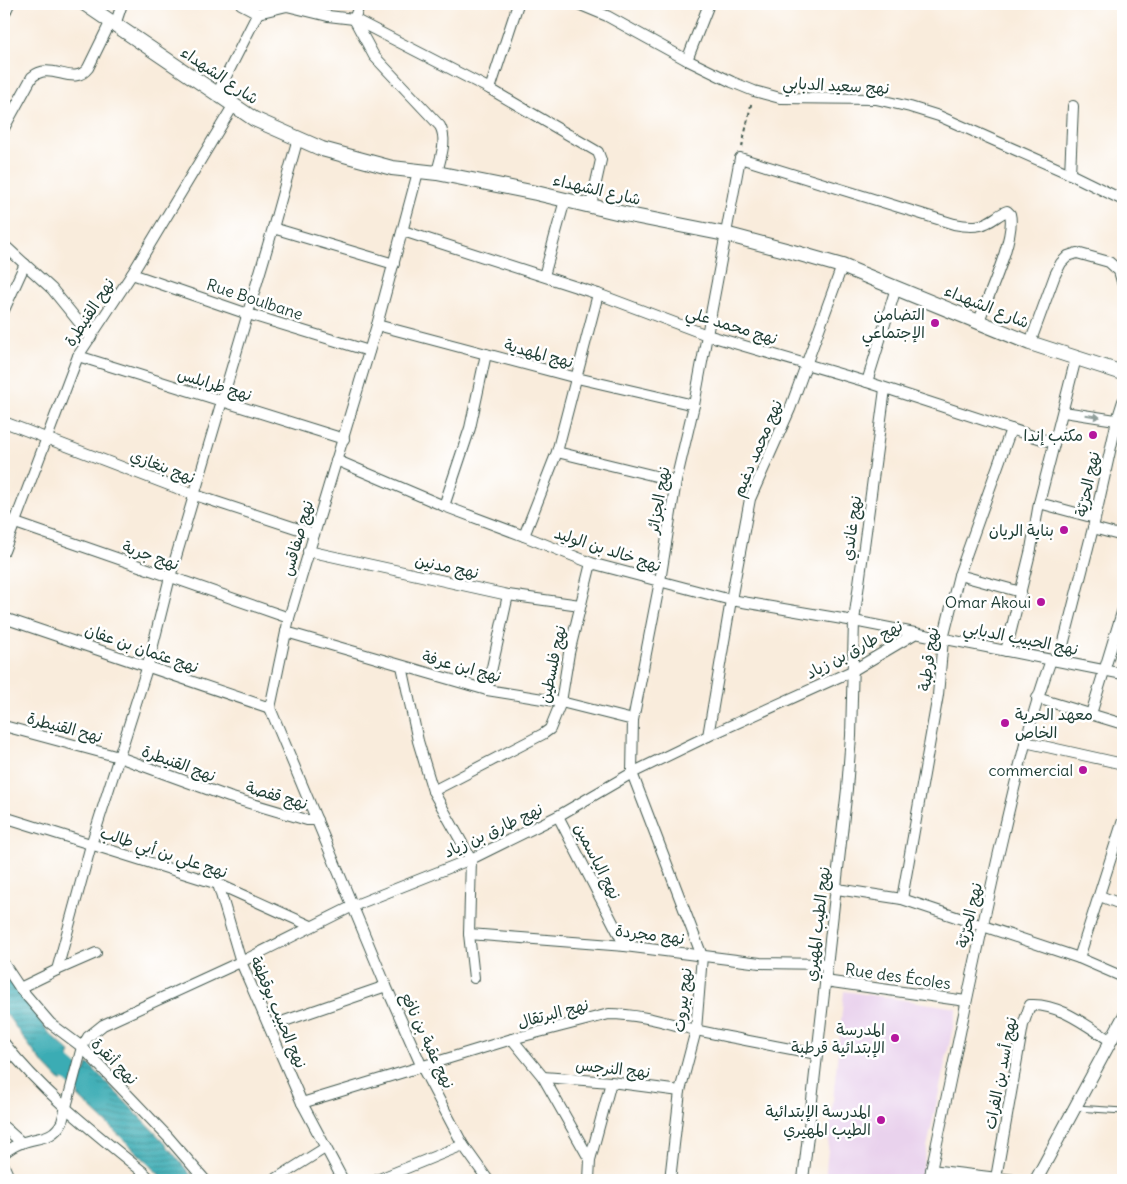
<svg xmlns="http://www.w3.org/2000/svg" width="1127" height="1184" viewBox="0 0 1127 1184" font-family="Delius,'Playpen Sans Arabic',sans-serif">
<style>
.built{fill:#e9d2ed}
.water{fill:url(#water-rules);stroke:#2d7474}
.lines{fill:none;stroke-linecap:round;stroke-linejoin:round}
.river{stroke:#3bacb4;stroke-width:21}
.service-casing{stroke:#40574d;stroke-width:7}
.minor-casing{stroke:#40574d;stroke-width:12}
.tertiary-casing{stroke:#40574d;stroke-width:14}
.secondary-casing{stroke:#40574d;stroke-width:16}
.path{stroke:#40574d;stroke-width:2;stroke-dasharray:4 4;stroke-linecap:butt}
.service{stroke:#fff;stroke-width:5}
.minor{stroke:#fff;stroke-width:10}
.tertiary{stroke:#fff;stroke-width:12}
.secondary{stroke:#fff;stroke-width:14}
.oneway{fill:#8f9e9a}
.poi-dot{fill:#b5179e;stroke:#fff;stroke-width:2}
.labels{text-anchor:middle;dominant-baseline:central;stroke-width:5;stroke-linejoin:round;paint-order:stroke}
.street-label{font-size:16px;fill:#1f3d34;stroke:#fff}
.poi-label{font-size:16px;fill:#1f3d34;stroke:#fff;text-anchor:end}
</style>
<defs>
<pattern id="water-rules" width="6" height="5" patternUnits="userSpaceOnUse" patternTransform="scale(1.25)"><rect width="6" height="5" fill="#3bacb4"/><path d="M0 2.5h6" fill="none" stroke="#318d93"/></pattern>
</defs>
<rect width="100%" height="100%" fill="#fff"/>
<filter id="ink" filterUnits="userSpaceOnUse"><feTurbulence type="fractalNoise" baseFrequency=".02" numOctaves="2"/><feDisplacementMap in="SourceGraphic" scale="10" xChannelSelector="R" yChannelSelector="G"/><feConvolveMatrix kernelMatrix="1 2 1 2 8 2 1 2 1" color-interpolation-filters="sRGB"/></filter>
<filter id="wash" filterUnits="userSpaceOnUse"><feTurbulence type="fractalNoise" baseFrequency=".0096" numOctaves="4" result="noise"/><feDisplacementMap in="SourceGraphic" scale="20" xChannelSelector="R" yChannelSelector="G"/><feGaussianBlur stdDeviation="1.12" result="paint"/><feColorMatrix in="noise" values="0 0 0 0 0 0 0 0 0 0 0 0 0 0 0 0 0 1.4 0 .05"/><feComposite in="paint" operator="in"/></filter>
<g filter="url(#wash)">
<rect width="100%" height="100%" fill="#f9ecdc"/>
<polygon class="built" points="844,991 957,1008 920,1180 825,1180"/>
<g class="water">
<polygon points="4,972 50,1034 70,1052 61,1082 38,1058 4,1011"/>
<polygon points="88,1063 164,1142 195,1180 164,1180 149,1164 78,1096"/>
</g>
<g class="lines">
<polyline class="river" points="46,1047 54,1058 103,1102"/>
</g>
</g>
<g filter="url(#ink)">
<g class="lines">
<g class="service-casing">
<polyline id="service" points="1076,1108 1123,1111"/>
</g>
<g class="minor-casing">
<g id="minor">
<polyline points="241,4 258,13 287,6 328,16 354,19 490,89 598,152 601,160 591,205"/>
<path d="M360 4 354 19 374 56 440 126C448 141 440 158 437 173"/>
<polyline points="578,4 607,16 687,60 732,82 754,91 780,98 876,99 910,107 939,116 1070,174 1123,200"/>
<polyline points="4,15 9,4"/>
<polyline points="115,25 122,4"/>
<polyline points="687,60 709,4"/>
<polyline points="490,89 518,4"/>
<polyline points="217,94 258,13"/>
<path d="M4 128 32 77C51 60 73 88 88 68L111 21"/>
<polyline points="418,172 377,325 289,618 270,708 386,986 422,1067 463,1145 488,1180"/>
<polyline points="1070,174 1073,106"/>
<polyline points="273,228 394,264"/>
<polyline points="403,231 598,294 707,335 867,382 1054,443"/>
<polyline points="4,245 52,289 91,337"/>
<polyline points="132,274 248,314 369,351"/>
<polyline points="544,276 565,200"/>
<polyline points="4,310 25,264"/>
<polyline points="377,325 577,378 694,405"/>
<polyline points="1030,343 1055,275 1061,263 1068,256 1077,253 1109,262 1119,271 1123,285"/>
<polyline points="78,356 344,439"/>
<polyline points="867,382 896,288"/>
<polyline points="1064,412 1122,421"/>
<polyline points="4,422 195,495 314,534"/>
<polyline points="557,452 676,481"/>
<polyline points="336,460 444,506 524,536 591,563 731,600 854,621 1123,674"/>
<polyline points="1039,503 1095,518"/>
<polyline points="444,506 470,428 486,354"/>
<polyline points="4,519 289,618"/>
<polyline points="1093,528 1123,536"/>
<polyline points="524,536 557,452 598,294"/>
<polyline points="4,551 78,356 132,274 233,106"/>
<polyline points="308,551 508,595 580,605"/>
<polyline points="959,575 1021,592"/>
<polyline points="4,618 270,708"/>
<polyline points="286,632 487,690 561,702 633,720"/>
<polyline points="1006,651 1031,549 1039,503 1076,358"/>
<polyline points="1059,661 1093,528 1117,420 1123,401"/>
<polyline points="402,666 418,741 433,791 471,859 469,934 625,946 760,963 827,964"/>
<polyline points="487,690 508,595"/>
<polyline points="1037,698 1123,724"/>
<polyline points="1091,714 1123,609"/>
<polyline points="4,726 119,757 229,797 307,820 317,820"/>
<polyline points="708,736 731,600 750,499 790,409 842,266"/>
<polyline points="1025,742 1123,764"/>
<polyline points="433,791 543,734 550,729 561,702 569,653 591,563"/>
<polyline points="558,816 625,946"/>
<polyline points="4,817 218,884 311,926"/>
<polyline points="218,884 241,962 302,1103 343,1180"/>
<polyline points="837,889 902,899 1079,958 1123,977"/>
<polyline points="1100,896 1123,905"/>
<polyline points="902,899 938,695 943,639 959,575 1011,429"/>
<polyline points="469,934 474,978"/>
<polyline points="1079,958 1123,820"/>
<polyline points="4,964 20,988 50,1023 82,1047 168,1137 205,1180"/>
<polyline points="57,970 91,845 148,665 170,577 273,228 298,138"/>
<polyline points="825,981 966,1001"/>
<polyline points="20,988 57,970 96,953"/>
<polyline points="270,1026 386,986"/>
<polyline points="512,1039 543,1077 590,1160"/>
<path d="M4 1043C42 1092 95 1133 143 1172L151 1180"/>
<polyline points="543,1077 611,1082 680,1091"/>
<path d="M302 1103 512 1039 609 1014C639 1014 667 1023 696 1030 736 1039 777 1046 817 1054"/>
<polyline points="4,1127 22,1143"/>
<path d="M4 1153C9 1149 15 1145 21 1143 38 1136 52 1141 62 1122L82 1047 88 1037 103 1025 249 958 353 906 471 859 558 816 632 773 708 736 852 671 916 633"/>
<polyline points="4,1166 10,1180"/>
<polyline points="931,1170 1014,1180"/>
<path d="M996 1178 1023 1025 1030 1005C1059 1003 1087 1026 1111 1041"/>
<polyline points="274,1180 325,1148"/>
<polyline points="377,1180 463,1145"/>
<polyline points="589,1180 590,1160 611,1082"/>
<path d="M670 1180 680 1091 696 1030 702 956 632 773 633 720 660 581 676 481 694 405 740 158 954 224C964 226 977 228 986 223 994 220 999 214 1007 211L1010 214C1016 237 988 296 979 321"/>
<polyline points="803,1180 847,789 851,736 854,621 885,389"/>
<path d="M929 1180C954 1065 976 950 1003 835 1017 776 1030 717 1051 660"/>
</g>
</g>
<g class="tertiary-casing">
<polyline id="tertiary" points="1036,1180 1123,1018"/>
</g>
<g class="secondary-casing">
<polyline id="secondary" points="85,4 254,119 322,149 392,168 437,173 536,193 629,215 725,234 793,252 842,266 1030,343 1123,373"/>
</g>
<polyline class="path" points="742,147 752,100"/>
<use href="#service" class="service"/>
<use href="#minor" class="minor"/>
<use href="#tertiary" class="tertiary"/>
<use href="#secondary" class="secondary"/>
</g>
<defs><path id="oneway-solid" d="M-6-.8H1V-3.2L6.5 0L1 3.2V.8H-6Z" transform="scale(1.25)"/></defs>
<use class="oneway" href="#oneway-solid" transform="translate(1093 416) rotate(9)"/>
</g>
<g class="poi-dot">
<circle cx="935" cy="323" r="5"/>
<circle cx="1093" cy="435" r="5"/>
<circle cx="1064" cy="530" r="5"/>
<circle cx="1041" cy="602" r="5"/>
<circle cx="1005" cy="723" r="5"/>
<circle cx="1083" cy="770" r="5"/>
<circle cx="895" cy="1038" r="5"/>
<circle cx="881" cy="1120" r="5"/>
</g>
<g class="labels">
<g class="street-label">
<text transform="translate(220 75) rotate(34)">شارع الشهداء</text>
<text transform="translate(836 85) rotate(3)">نهج سعيد الدبابي</text>
<text transform="translate(597 189) rotate(13)">شارع الشهداء</text>
<text transform="translate(255 299) rotate(18)">Rue Boulbane</text>
<text transform="translate(987 306) rotate(22)">شارع الشهداء</text>
<text transform="translate(89 312) rotate(-57)">نهح القنيطرة</text>
<text transform="translate(732 325) rotate(17)">نهج محمد علي</text>
<text transform="translate(539 353) rotate(15)">نهج المهدية</text>
<text transform="translate(215 384) rotate(17)">نهج طرابلس</text>
<text transform="translate(757 448) rotate(-67)">نهج محمد دغيم</text>
<text transform="translate(163 466) rotate(21)">نهج بنغازي</text>
<text transform="translate(1087 484) rotate(-78)">نهج الحرّيّة</text>
<text transform="translate(658 500) rotate(-80)">نهج الجزائر</text>
<text transform="translate(851 528) rotate(-82)">نهج غاندي</text>
<text transform="translate(297 538) rotate(-74)">نهج صفاقس</text>
<text transform="translate(608 549) rotate(18)">نهج خالد بن الوليد</text>
<text transform="translate(151 555) rotate(19)">نهج جربة</text>
<text transform="translate(447 566) rotate(12)">نهج مدنين</text>
<text transform="translate(1021 638) rotate(11)">نهج الحبيب الدبابي</text>
<text transform="translate(142 648) rotate(19)">نهج عثمان بن عفان</text>
<text transform="translate(854 649) rotate(-28)">نهج طارق بن زياد</text>
<text transform="translate(928 659) rotate(-82)">نهج قرطبة</text>
<text transform="translate(552 664) rotate(-78)">نهج فلسطين</text>
<text transform="translate(462 666) rotate(15)">نهج ابن عرفة</text>
<text transform="translate(65 727) rotate(15)">نهح القنيطرة</text>
<text transform="translate(179 763) rotate(20)">نهج القنيطرة</text>
<text transform="translate(277 795) rotate(16)">نهج قفصة</text>
<text transform="translate(493 830) rotate(-25)">نهج طارق بن زياد</text>
<text transform="translate(164 852) rotate(18)">نهج علي بن أبي طالب</text>
<text transform="translate(598 861) rotate(63)">نهج الياسمين</text>
<text transform="translate(969 915) rotate(-77)">نهج الحرّيّة</text>
<text transform="translate(817 924) rotate(-83)">نهج الطيب المهيري</text>
<text transform="translate(650 934) rotate(7)">نهج مجردة</text>
<text transform="translate(898 976) rotate(8)">Rue des Écoles</text>
<text transform="translate(682 1000) rotate(-83)">نهج بيروت</text>
<text transform="translate(279 1012) rotate(67)">نهج الحبيب بوقطفة</text>
<text transform="translate(553 1013) rotate(-15)">نهج البرتقال</text>
<text transform="translate(428 1040) rotate(65)">نهج عقبة بن نافع</text>
<text transform="translate(115 1061) rotate(45)">نهج أنقرة</text>
<text transform="translate(613 1068) rotate(6)">نهج النرجس</text>
<text transform="translate(1000 1073) rotate(-79)">نهج أسد بن الفرات</text>
</g>
<g class="poi-label">
<text x="925" y="314">التضامن<tspan x="925" dy="18">الإجتماعي</tspan></text>
<text x="1083" y="435">مكتب إندا</text>
<text x="1054" y="530">بناية الريان</text>
<text x="1031" y="602">Omar Akoui</text>
<text x="1015" y="714" text-anchor="start">معهد الحرية<tspan x="1015" dy="18">الخاص</tspan></text>
<text x="1073" y="770">commercial</text>
<text x="885" y="1029">المدرسة<tspan x="885" dy="18">الإبتدائية قرطبة</tspan></text>
<text x="871" y="1111">المدرسة الإبتدائية<tspan x="871" dy="18">الطيب المهيري</tspan></text>
</g>
</g>
<rect width="1127" height="1184" fill="none" stroke="#fff" stroke-width="20"/>
</svg>
